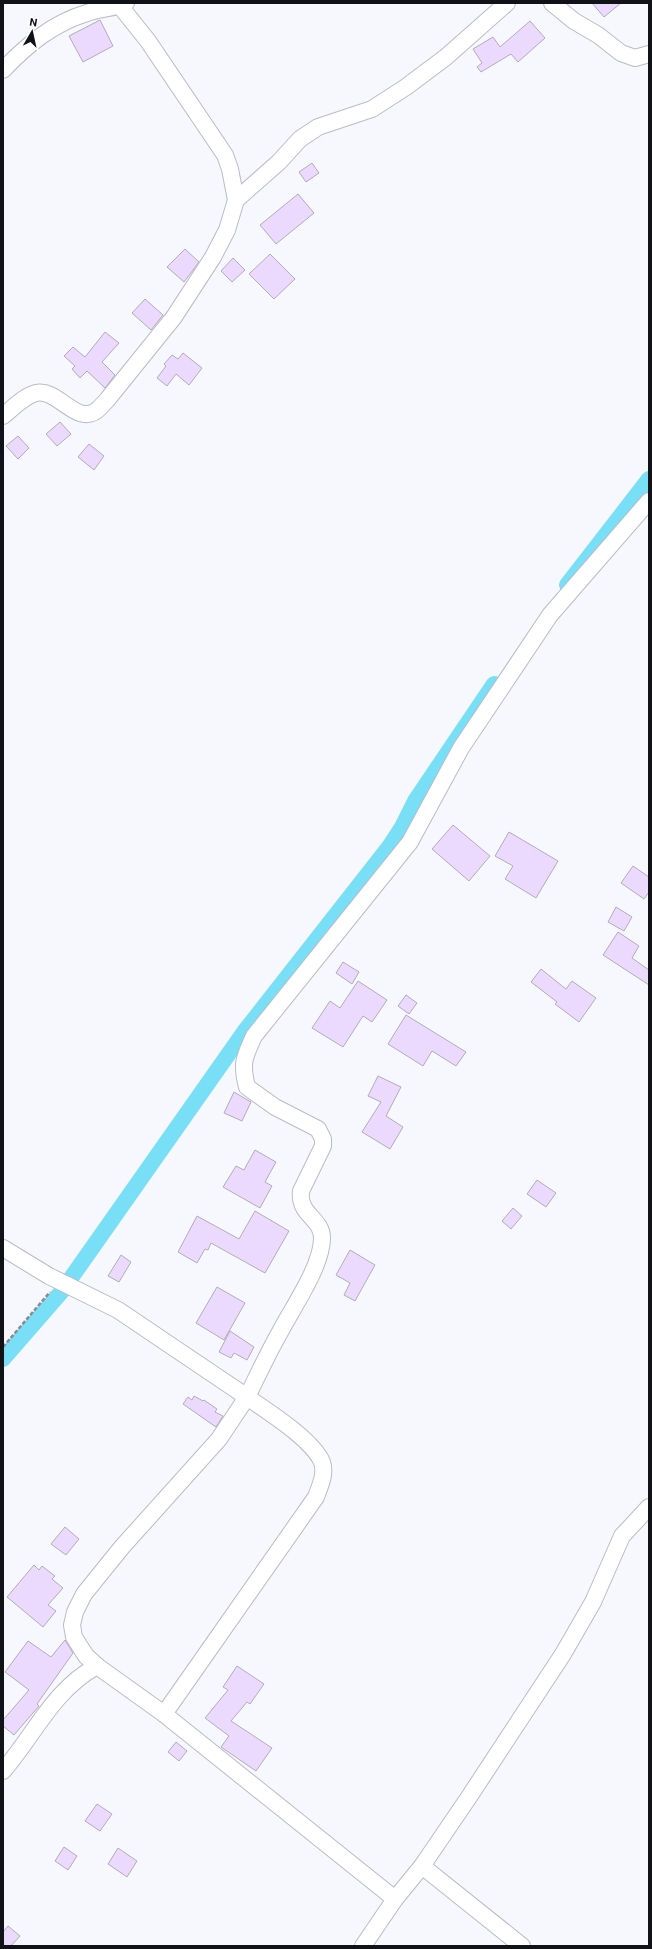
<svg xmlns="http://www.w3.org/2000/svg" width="652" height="1949" viewBox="0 0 652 1949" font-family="Roboto,sans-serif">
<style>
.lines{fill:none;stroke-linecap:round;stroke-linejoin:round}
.canal{stroke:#79dff7;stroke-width:16}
.building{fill:#ebdafd;stroke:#b2acb8}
.minor-casing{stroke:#b9bbc8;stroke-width:18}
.path{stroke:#8a8b90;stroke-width:2.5;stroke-dasharray:4 2;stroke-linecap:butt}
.minor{stroke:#fff;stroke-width:16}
</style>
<rect width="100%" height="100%" fill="#f7f8fd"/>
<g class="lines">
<g class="canal">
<polyline points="567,585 649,479"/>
<polyline points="71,1278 244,1032 389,847 402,827 415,801 494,684"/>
<polyline points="3,1359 63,1290"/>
</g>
</g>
<g class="building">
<polygon points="592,3 621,3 604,17"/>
<polygon points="100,20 113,46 83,62 69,36"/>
<polygon points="530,21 545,38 518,62 511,54 481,72 477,67 482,63 473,49 493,37 500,47"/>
<polygon points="312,163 319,173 306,182 299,172"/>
<polygon points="298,194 314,213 276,244 260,225"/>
<polygon points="185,249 199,262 184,282 167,267"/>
<polygon points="270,254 295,279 274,299 249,274"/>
<polygon points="233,258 245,270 232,282 221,271"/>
<polygon points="145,299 163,315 151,330 132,313"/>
<polygon points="105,332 119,343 102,362 115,375 105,388 87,371 80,378 72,369 75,366 64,356 73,347 85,357"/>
<polygon points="183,353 202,368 189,385 176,374 167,386 157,378 166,366 164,364 172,355 178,359"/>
<polygon points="60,422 71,434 57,446 46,434"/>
<polygon points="18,436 29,448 18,459 6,446"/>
<polygon points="89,444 104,456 94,470 78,457"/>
<polygon points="453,825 490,856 469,881 432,849"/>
<polygon points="509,832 558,861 536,898 505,879 513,866 495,856"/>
<polygon points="633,866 649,877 649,892 644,899 621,883"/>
<polygon points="616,907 632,917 624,931 608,922"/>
<polygon points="618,932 639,946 632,958 649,970 649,985 603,955"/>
<polygon points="343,962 359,972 352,984 336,973"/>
<polygon points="541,969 566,989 572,981 596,998 579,1022 555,1004 557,1002 531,982"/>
<polygon points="358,981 387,1000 372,1022 363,1016 343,1047 312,1028 330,1001 340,1008"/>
<polygon points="406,995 417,1003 409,1014 398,1006"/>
<polygon points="406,1015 466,1052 456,1066 432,1051 423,1066 388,1044"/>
<polygon points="378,1076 401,1087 386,1116 403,1127 390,1149 362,1132 381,1102 368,1096"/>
<polygon points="234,1092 251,1102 242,1121 224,1113"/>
<polygon points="255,1150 276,1162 265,1182 272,1186 260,1208 223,1187 236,1166 244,1170"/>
<polygon points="537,1180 556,1193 546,1207 527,1194"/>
<polygon points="513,1208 522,1216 511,1229 502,1221"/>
<polygon points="255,1211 289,1231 265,1273 211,1243 208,1250 205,1249 197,1263 178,1252 197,1216 239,1239"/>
<polygon points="350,1250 375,1265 355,1301 344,1295 350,1283 336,1275"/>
<polygon points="121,1255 131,1262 119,1282 108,1276"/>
<polygon points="217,1287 245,1303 224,1340 196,1323"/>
<polygon points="230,1331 254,1347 247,1360 234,1353 231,1358 219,1352"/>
<polygon points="194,1396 203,1401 204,1400 217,1409 215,1412 223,1416 216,1427 183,1404 188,1397 192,1400"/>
<polygon points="65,1527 79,1539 66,1555 51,1544"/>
<polygon points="34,1565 39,1570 42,1566 55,1576 52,1579 63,1588 48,1605 56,1611 43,1627 7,1597"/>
<polygon points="65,1640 73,1653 37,1704 39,1706 14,1735 3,1726 3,1720 29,1690 5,1672 28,1641 51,1657"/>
<polygon points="237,1666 264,1684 250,1704 247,1702 231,1721 272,1748 256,1771 221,1747 229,1736 205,1718 228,1690 223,1687"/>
<polygon points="176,1742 187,1751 179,1761 168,1752"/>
<polygon points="97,1804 112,1814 100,1831 85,1821"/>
<polygon points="64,1847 77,1856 68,1870 55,1861"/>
<polygon points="118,1848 137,1861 127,1877 108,1864"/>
<polygon points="8,1926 20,1936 11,1946 3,1946 3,1932"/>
</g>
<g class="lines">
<g class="minor-casing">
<g id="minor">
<polyline points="552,3 574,21 598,35 621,53 635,58 649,54"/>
<polyline points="120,6 148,41 225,155 230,169 236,200"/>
<path d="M3 70C27 45 53 23 87 13 99 8 113 9 126 3"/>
<path d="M3 416C13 408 24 396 36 393 57 388 76 425 96 411 100 408 104 403 107 400L174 317 213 257 227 230 236 200 279 162 300 139 318 127 372 109 406 87 446 57 507 3"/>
<polyline points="3,1248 49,1276 118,1310 247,1397 219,1439 122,1547 84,1594 75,1612 72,1625 74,1637 86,1656 97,1666 164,1714 395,1899"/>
<path d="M164 1714 316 1497C320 1486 326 1474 322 1462 312 1439 268 1412 247 1397 258 1375 268 1353 280 1332 293 1307 322 1266 322 1238 322 1218 298 1215 301 1191L323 1146V1139L318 1129 275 1107 247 1087C241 1063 244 1058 254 1036L410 842 461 748 550 615 649 501"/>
<path d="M3 1771C35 1734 53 1690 97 1666"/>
<polyline points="422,1866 522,1946"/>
<polyline points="363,1946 395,1899 422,1866 469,1797 563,1654 593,1602 622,1536 649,1507"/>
</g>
</g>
<polyline class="path" points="3,1347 50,1292"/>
<use href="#minor" class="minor"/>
</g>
<rect width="652" height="1949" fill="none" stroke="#111217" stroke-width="8"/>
<g transform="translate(32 32) rotate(9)" stroke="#ffffff" stroke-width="3" paint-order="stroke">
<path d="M0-3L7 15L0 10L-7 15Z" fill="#111217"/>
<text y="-6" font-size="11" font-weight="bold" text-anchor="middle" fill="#111217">N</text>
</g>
</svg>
